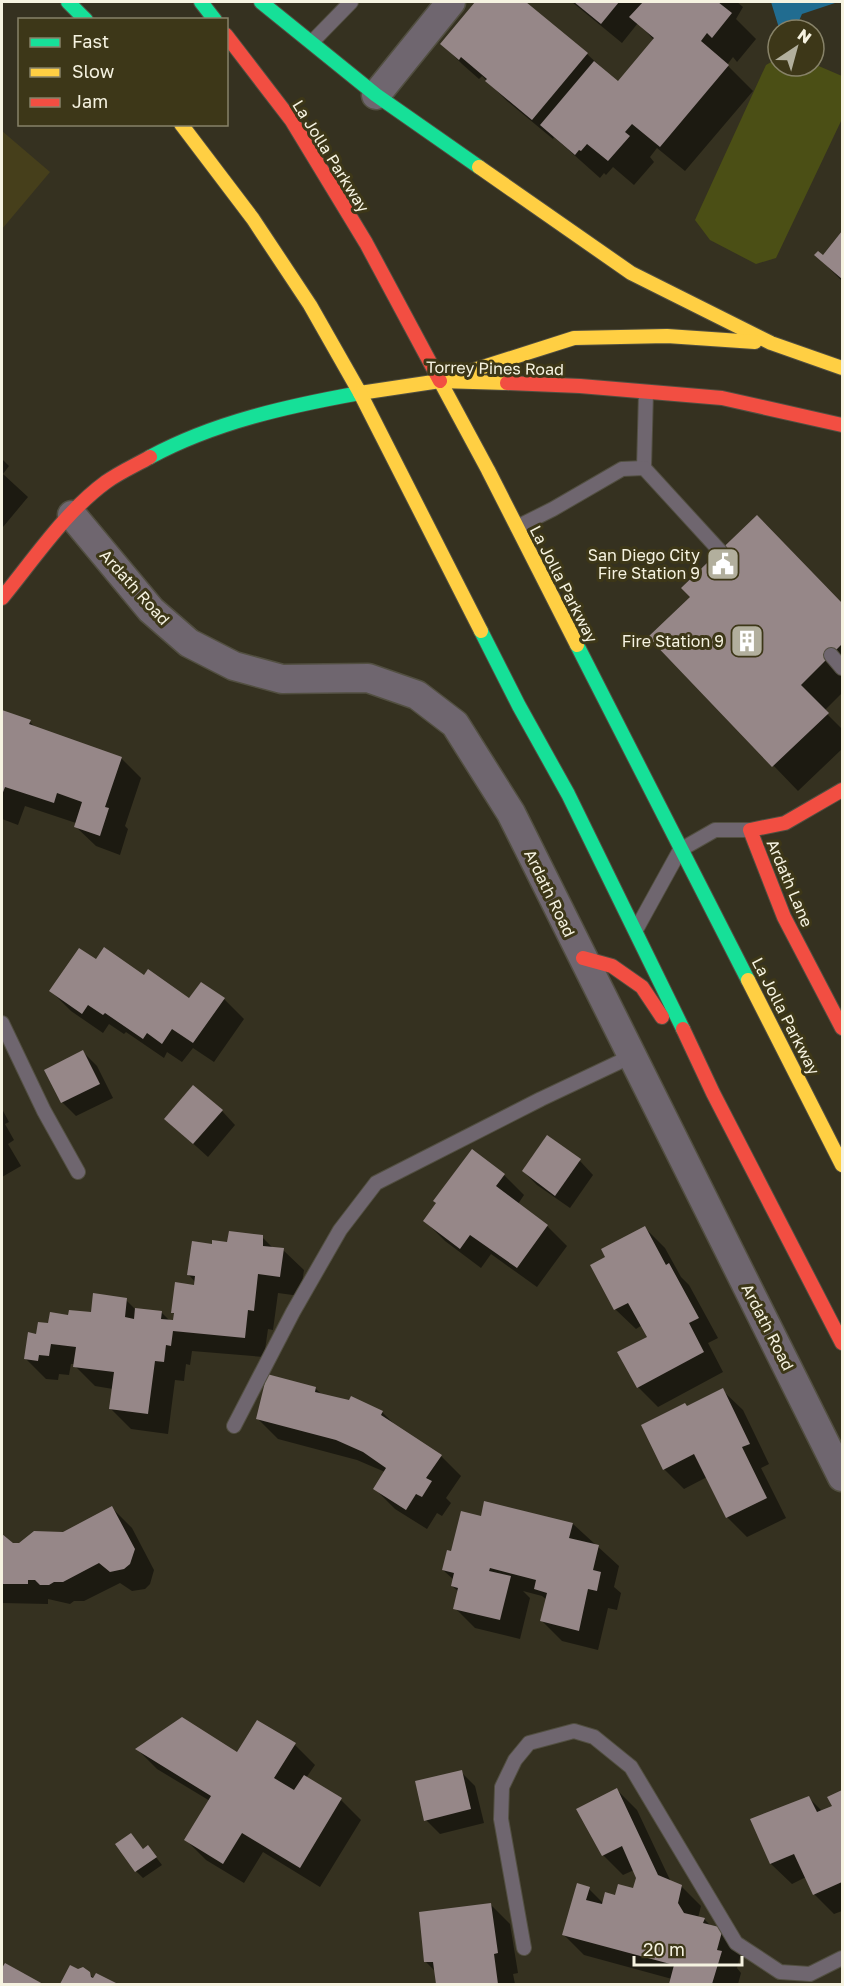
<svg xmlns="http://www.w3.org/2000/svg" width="844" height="1986" viewBox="0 0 844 1986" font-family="'Golos Text',sans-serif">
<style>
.built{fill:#463f1b}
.green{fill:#4b4f15}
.water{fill:#216c90}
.shadow{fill:#0007}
.building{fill:#968788}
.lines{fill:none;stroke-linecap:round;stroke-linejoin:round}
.lane-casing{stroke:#524f41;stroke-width:16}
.street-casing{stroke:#524f41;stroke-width:31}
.fast-casing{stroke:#524f41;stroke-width:16}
.slow-casing{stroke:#524f41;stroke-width:16}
.jam-casing{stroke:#524f41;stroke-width:16}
.lane{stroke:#6f666f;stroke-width:14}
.street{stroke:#6f666f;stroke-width:28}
.fast{stroke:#16e098;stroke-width:14}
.slow{stroke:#ffcf43;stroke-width:14}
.jam{stroke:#f24e42;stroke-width:14}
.labels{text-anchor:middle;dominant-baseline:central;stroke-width:6;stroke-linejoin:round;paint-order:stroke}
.street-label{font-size:16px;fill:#f6f3e1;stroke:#3d3718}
.poi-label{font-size:16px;fill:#f6f3e1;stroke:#3d3718;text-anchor:end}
</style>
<rect width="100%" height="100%" fill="#353120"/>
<polygon class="built" points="2,131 50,172 2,229"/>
<polygon class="green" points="778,58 778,66 814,66 814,64 842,76 842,119 776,258 756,264 710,240 695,220 766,65"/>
<polygon class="water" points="771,2 835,2 835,3 802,14 798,23 779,28"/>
<g class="shadow">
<polygon points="477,2 524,2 587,54 618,83 654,40 638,23 622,43 572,2 737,2 743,7 736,19 756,39 737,62 733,57 727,65 753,91 685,171 657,148 650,157 654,162 634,185 613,167 606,175 604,173 600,178 554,137 553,139 507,101 482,76 479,79 462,64 442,44"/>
<polygon points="842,234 842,281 816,255 823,257"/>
<polygon points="2,459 9,466 3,474 28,497 3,527 2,525"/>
<polygon points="782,542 842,605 842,693 824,711 842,729 842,749 798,791 650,637"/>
<polygon points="2,712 30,722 37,729 121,758 141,778 125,826 128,829 120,855 96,846 75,826 76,823 25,806 18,825 2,819"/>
<polygon points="96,961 145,977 190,1000 224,999 244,1019 214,1062 193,1048 182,1062 167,1052 164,1058 126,1032 124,1034 109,1024 103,1033 71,1011 51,991"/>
<polygon points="83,1052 97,1066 113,1098 76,1116 62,1102"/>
<polygon points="2,1109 9,1122 5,1124 14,1140 8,1144 21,1166 2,1177"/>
<polygon points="222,1111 235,1125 208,1157 166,1119"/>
<polygon points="472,1151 504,1175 524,1195 518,1204 547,1226 567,1246 537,1287 491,1254 481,1268 445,1241 425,1221"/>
<polygon points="580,1161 593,1175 570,1208 537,1185 523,1171"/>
<polygon points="645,1228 665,1248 681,1277 689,1285 718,1338 708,1343 723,1372 658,1407 638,1387 649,1337 642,1325 636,1329 615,1309 607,1257"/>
<polygon points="262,1237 274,1249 283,1250 304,1270 300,1296 278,1293 273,1330 268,1329 264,1357 192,1351 190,1365 186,1364 184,1381 175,1380 168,1434 131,1429 111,1409 113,1389 95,1386 75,1366 75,1364 71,1364 69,1375 59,1374 58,1380 46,1379 26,1359 38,1335 49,1324 70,1316 92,1314 126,1300 136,1310 162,1313 170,1321 175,1322 175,1315 173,1313 195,1286 195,1282 189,1275 213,1245 228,1244"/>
<polygon points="315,1388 323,1396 350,1402 351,1398 382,1412 397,1427 441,1456 461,1476 446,1498 451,1503 442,1516 437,1513 427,1529 395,1509 375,1489 385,1472 357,1460 278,1439 258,1419"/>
<polygon points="722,1390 743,1410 769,1464 761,1468 786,1518 747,1537 727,1517 707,1477 684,1489 664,1469 688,1408"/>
<polygon points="112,1508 132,1528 154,1570 150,1584 145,1589 132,1591 120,1583 84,1601 74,1601 70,1604 48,1599 48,1604 2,1603 2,1535 12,1544 19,1545 63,1533"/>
<polygon points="482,1518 573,1524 619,1566 614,1587 621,1593 617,1610 608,1608 598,1650 562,1641 542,1621 547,1600 542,1596 523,1591 530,1598 520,1639 475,1628 455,1608 459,1592 452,1586 454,1580 443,1570 452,1553"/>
<polygon points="295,1745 315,1765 306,1778 341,1800 361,1820 320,1887 263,1852 244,1883 206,1860 186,1840 210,1801 157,1769 137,1749 238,1754"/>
<polygon points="461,1772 475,1786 484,1823 440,1834 426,1820"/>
<polygon points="617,1790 637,1810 671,1882 681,1886 701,1906 698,1918 704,1919 711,1926 722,1930 742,1950 737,1968 741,1973 738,1984 671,1984 672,1979 584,1955 564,1935 589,1889 604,1904 634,1890 637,1878 634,1870 623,1875 603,1855"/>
<polygon points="842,1792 842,1911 834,1914 814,1894 806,1877 792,1884 771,1864 752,1820 808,1797 823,1812 834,1807 830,1797"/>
<polygon points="131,1835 144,1850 148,1847 162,1865 143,1878 136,1871"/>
<polygon points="490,1904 510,1924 518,1973 513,1974 515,1984 438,1984 436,1972 426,1962"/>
<polygon points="6,1966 40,1984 2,1984 2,1969 3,1970"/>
<polygon points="71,1967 89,1973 94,1979 96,1975 115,1984 61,1984"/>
</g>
<g class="building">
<polygon points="475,2 526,2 588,53 532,120 485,81 487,79 461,57 459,60 440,44"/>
<polygon points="574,2 619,2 601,24"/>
<polygon points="643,2 718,2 732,13 712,38 707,33 701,41 729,65 660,147 632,124 625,132 630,136 608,161 587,144 581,151 579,150 575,155 540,125 594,61 618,81 654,38 629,17"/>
<polygon points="842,231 842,279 814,255 818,251 823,255"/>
<polygon points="757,515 842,603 842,644 801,685 829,713 772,767 648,637 690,597 681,588"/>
<polygon points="2,710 31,720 29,724 122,757 105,807 109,808 100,836 74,827 82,802 57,793 54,803 5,787 2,795"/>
<polygon points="104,947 144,975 148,969 189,998 201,982 225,998 193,1043 172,1029 162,1044 147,1033 143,1039 105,1013 103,1015 88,1005 82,1014 49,991 79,948 96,959"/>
<polygon points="83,1050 100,1084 61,1103 44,1070"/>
<polygon points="193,1085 223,1110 193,1144 164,1119"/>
<polygon points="547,1135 581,1159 555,1196 522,1171"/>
<polygon points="472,1149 505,1174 496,1186 548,1225 517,1268 470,1235 460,1249 423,1221 436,1203 433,1201"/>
<polygon points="645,1226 666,1265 669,1263 699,1318 689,1323 704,1352 637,1388 617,1352 647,1337 628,1303 614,1310 590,1265 605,1257 601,1249"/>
<polygon points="229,1231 263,1235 263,1246 284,1248 280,1277 258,1274 254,1311 248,1310 245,1338 173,1331 171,1346 166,1345 164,1362 155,1361 148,1414 109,1409 114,1372 73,1367 76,1347 51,1344 49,1356 39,1355 38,1361 24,1359 28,1332 36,1334 38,1322 48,1323 50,1312 68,1315 69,1310 91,1312 93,1293 127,1298 125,1317 134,1319 135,1308 162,1311 161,1319 173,1320 174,1313 171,1313 175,1282 194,1285 195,1276 187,1275 192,1241 212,1244 212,1240 227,1242"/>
<polygon points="267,1374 316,1387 315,1392 349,1400 351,1396 383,1411 381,1415 442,1455 426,1478 432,1481 422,1497 416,1494 406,1510 373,1489 386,1468 363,1452 336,1440 256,1419"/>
<polygon points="723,1388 750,1444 742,1447 767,1498 726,1518 694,1454 663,1470 641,1425 685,1403 687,1406"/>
<polygon points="484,1501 573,1523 569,1538 599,1545 593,1570 601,1572 597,1591 588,1589 579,1631 540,1621 547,1593 534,1589 536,1580 490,1568 489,1571 511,1576 500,1620 453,1609 458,1588 451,1586 454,1573 442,1570 447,1550 451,1551 461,1511 481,1516"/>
<polygon points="112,1506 135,1549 130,1564 124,1569 110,1572 99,1563 63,1582 54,1582 49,1585 40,1585 35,1580 28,1580 28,1584 2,1584 2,1534 13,1543 19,1543 34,1531 63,1532"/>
<polygon points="182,1717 237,1752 257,1720 296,1743 274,1778 294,1790 304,1775 342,1798 300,1868 242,1833 223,1864 184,1840 211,1796 135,1749"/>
<polygon points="462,1770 471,1809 424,1821 415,1781"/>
<polygon points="617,1788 658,1875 682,1885 678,1903 684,1913 705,1918 703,1923 723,1928 717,1950 722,1951 712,1984 669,1984 674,1965 562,1935 577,1883 590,1887 586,1900 602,1904 605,1892 615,1895 618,1884 633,1888 636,1878 622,1846 602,1856 576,1809"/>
<polygon points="842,1790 842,1882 813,1895 794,1854 770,1864 750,1819 809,1796 817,1812 832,1806 827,1797"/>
<polygon points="131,1833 143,1849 148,1845 157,1857 135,1872 115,1844"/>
<polygon points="491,1903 498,1953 494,1954 498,1984 436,1984 433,1962 424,1962 419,1912"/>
<polygon points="5,1963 43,1984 2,1984 2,1968"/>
<polygon points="70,1965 78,1969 83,1967 90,1972 91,1977 93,1978 96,1973 118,1984 60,1984"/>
</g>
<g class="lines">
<g class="lane-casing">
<g id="lane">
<polyline points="312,42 351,2"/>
<polyline points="644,468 646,392"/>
<polyline points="517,527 553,509 622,469 644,468 720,551"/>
<polyline points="831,655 842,668"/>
<polyline points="637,928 680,850 715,830 750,830"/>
<polyline points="2,1023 44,1111 78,1172"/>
<polyline points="234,1426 293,1312 340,1230 376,1183 541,1099 632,1056"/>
<polyline points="524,1948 501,1819 502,1787 515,1760 529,1743 574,1731 594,1737 631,1767 736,1943 780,1972 810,1974 842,1958"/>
</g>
</g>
<g class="street-casing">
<g id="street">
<polyline points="376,95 451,2"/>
<polyline points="72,515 151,610 189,643 234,666 282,679 368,678 417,695 455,724 511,813 842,1477"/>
</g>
</g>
<g class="fast-casing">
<g id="fast">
<polyline points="68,2 86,20"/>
<polyline points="201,2 215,20"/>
<polyline points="261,2 376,95 479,167"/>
<path d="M150 457C215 422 288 406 360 393"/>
<polyline points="481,631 519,706 568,794 683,1029"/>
<polyline points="577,645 748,980"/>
</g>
</g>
<g class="slow-casing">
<g id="slow">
<polyline points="181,124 253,219 310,305 360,393 440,381 507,383"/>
<polyline points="479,167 631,273 771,343 842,368"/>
<polyline points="461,374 574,338 667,336 755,342"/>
<polyline points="440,381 488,470 577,645"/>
<polyline points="360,393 481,631"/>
<polyline points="748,980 842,1165"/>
</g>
</g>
<g class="jam-casing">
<g id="jam">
<polyline points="226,35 292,121 366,243 440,381"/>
<polyline points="507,383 580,386 722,398 842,425"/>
<path d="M2 598C34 559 65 512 106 482 120 472 136 465 150 457"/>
<polyline points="842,790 785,823 750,830 784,917 842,1028"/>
<polyline points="583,958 612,966 642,987 662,1017"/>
<polyline points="683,1029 713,1093 842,1343"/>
</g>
</g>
<use href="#lane" class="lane"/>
<use href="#street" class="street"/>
<use href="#fast" class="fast"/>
<use href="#slow" class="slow"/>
<use href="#jam" class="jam"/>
</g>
<defs>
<g id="civic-square" transform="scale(1.725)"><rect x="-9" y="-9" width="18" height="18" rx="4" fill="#b2af9d" stroke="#3d3718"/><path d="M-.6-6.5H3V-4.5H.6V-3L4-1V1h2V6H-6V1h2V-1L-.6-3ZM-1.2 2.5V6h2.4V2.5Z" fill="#fff"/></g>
<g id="building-square" transform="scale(1.725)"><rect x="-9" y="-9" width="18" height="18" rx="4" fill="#b2af9d" stroke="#3d3718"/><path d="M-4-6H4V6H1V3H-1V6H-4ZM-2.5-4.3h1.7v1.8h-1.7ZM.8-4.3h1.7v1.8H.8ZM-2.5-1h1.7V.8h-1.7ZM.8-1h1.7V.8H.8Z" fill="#fff"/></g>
</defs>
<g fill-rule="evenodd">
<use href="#civic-square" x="723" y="564"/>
<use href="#building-square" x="747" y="641"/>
</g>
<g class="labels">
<g class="street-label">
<text transform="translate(331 156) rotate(58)">La Jolla Parkway</text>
<text transform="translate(495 368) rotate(1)">Torrey Pines Road</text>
<text transform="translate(564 584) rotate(63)">La Jolla Parkway</text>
<text transform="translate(135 587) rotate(48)">Ardath Road</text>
<text transform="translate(790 883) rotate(67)">Ardath Lane</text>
<text transform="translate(550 893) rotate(64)">Ardath Road</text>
<text transform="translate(786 1016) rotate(63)">La Jolla Parkway</text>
<text transform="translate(768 1327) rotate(63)">Ardath Road</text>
</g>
<g class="poi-label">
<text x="700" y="555">San Diego City<tspan x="700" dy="18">Fire Station 9</tspan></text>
<text x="724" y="641">Fire Station 9</text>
</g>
</g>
<rect width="844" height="1986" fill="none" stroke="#f6f3e1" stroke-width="6"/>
<rect x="18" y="18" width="210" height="108" fill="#3d3718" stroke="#878268" stroke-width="1.5"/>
<rect x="30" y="38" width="30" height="9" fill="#16e098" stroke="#878268" stroke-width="1.5"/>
<text x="72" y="48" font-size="18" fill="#f6f3e1">Fast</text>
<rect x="30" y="68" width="30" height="9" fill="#ffcf43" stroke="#878268" stroke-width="1.5"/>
<text x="72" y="78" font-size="18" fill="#f6f3e1">Slow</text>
<rect x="30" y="98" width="30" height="9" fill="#f24e42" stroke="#878268" stroke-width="1.5"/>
<text x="72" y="108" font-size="18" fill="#f6f3e1">Jam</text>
<g transform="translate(796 48) rotate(36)"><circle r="28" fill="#3d3718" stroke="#878268" stroke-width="1.5"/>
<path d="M0-4.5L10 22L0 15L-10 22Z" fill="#b2af9d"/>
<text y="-9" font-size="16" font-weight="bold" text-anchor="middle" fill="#f6f3e1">N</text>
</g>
<path d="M634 1956v9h108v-9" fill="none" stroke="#f6f3e1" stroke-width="3"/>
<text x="643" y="1956" font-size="18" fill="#f6f3e1" stroke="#3d3718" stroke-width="4.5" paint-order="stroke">20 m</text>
</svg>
